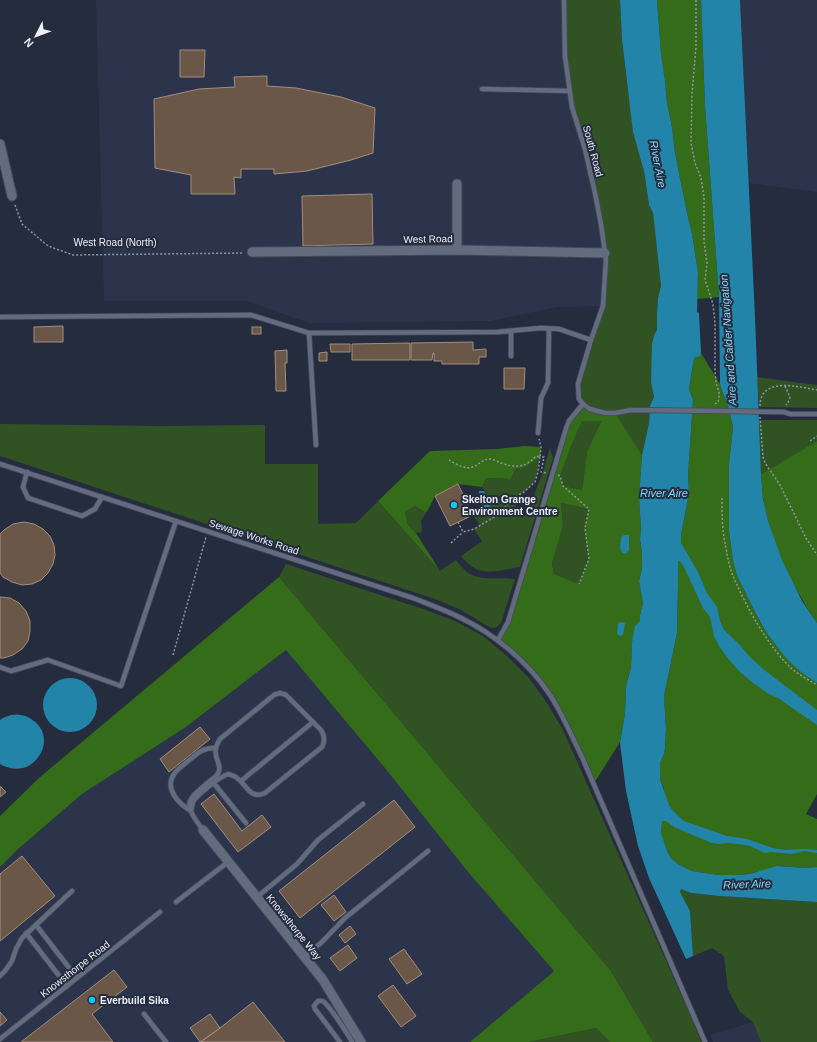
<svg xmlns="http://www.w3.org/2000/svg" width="817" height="1042" viewBox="0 0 817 1042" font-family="Helvetica,sans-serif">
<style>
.built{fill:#2c344c}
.green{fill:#315323}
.forest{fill:#346c19;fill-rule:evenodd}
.water{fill:#2284a9}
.building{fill:#6a5748;stroke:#a28e7e}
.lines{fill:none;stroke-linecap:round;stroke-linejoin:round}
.service-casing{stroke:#434958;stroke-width:6}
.minor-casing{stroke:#434958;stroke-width:11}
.path{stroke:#9095a4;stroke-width:1.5;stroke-dasharray:2 2;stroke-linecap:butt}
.service{stroke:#636b7f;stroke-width:4.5}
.minor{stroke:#636b7f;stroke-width:9}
.service-bridge-casing{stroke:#434958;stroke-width:6;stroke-linecap:butt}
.service-bridge{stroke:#636b7f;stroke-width:4.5}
.poi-dot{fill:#0dcafa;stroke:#252c3d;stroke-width:1.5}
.labels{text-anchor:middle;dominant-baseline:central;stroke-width:4;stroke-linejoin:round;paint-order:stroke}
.street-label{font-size:10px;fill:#ebeffb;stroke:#252c3d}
.poi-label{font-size:10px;font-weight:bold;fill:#ebeffb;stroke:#252c3d;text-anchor:start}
.water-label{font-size:11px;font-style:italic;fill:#85d7fb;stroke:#252c3d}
</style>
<rect width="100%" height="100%" fill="#252c3d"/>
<g class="built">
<polygon points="96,0 572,0 610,266 603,306 557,307 490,321 309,323 247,301 104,301"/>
<polygon points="740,0 817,0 817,192 749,183"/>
<polygon points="286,650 384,767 468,872 554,971 470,1042 0,1042 0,867 17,850 82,794 186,727"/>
<polygon points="753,1022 761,1042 713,1042 710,1035"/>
</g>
<g class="green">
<polygon points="564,0 620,0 622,40 627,85 644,171 649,205 653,213 661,286 658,298 657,314 657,330 654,335 651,383 654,397 650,406 649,423 642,455 615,414 605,413 583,404 578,392 603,306 606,260 595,193 572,107 565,56"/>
<polygon points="757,377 817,385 817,408 759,407"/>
<polygon points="759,420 817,420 817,441 761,474"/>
<polygon points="582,421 601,421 587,452 582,490 563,486 560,476 572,444"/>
<path d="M0 424 162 426 265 425V464H318V524L356 523 378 501 440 571 456 560C460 565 465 571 470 574 482 581 501 577 515 579L501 623 497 627 492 628 484 624 461 610 435 599 0 456Z"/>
<path d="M550 448 553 458 520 567C506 569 489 575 476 569 470 566 465 561 461 556L482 541 474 529 480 525 474 517 478 510 483 509 486 510 483 498 486 493 482 487 486 478 511 479 515 469C527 467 531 464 540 457 537 478 536 487 515 497L517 516 529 508 543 472Z"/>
<polygon points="561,503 589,509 585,528 589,559 579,584 554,574 552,563 563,526"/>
<polygon points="415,506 426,513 421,521 422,532 416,533 408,525 405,512"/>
<polygon points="286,564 426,610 455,621 483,636 507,656 529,678 547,703 563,730 692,1019 701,1042 653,1042 611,971 279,577"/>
<polygon points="681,889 691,893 719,896 817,902 817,1042 761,1042 753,1022 740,1012 728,990 724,956 712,948 693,956 690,911 680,892"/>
<polygon points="596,1028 610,1042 529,1042"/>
</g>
<g class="forest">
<polygon points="657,0 701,0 705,106 719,297 697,299 698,272 692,234 687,213 675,153 672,127 667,103 665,81 661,53"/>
<polygon points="701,353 720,384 722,391 728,405 733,427 729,464 729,531 733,561 737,576 756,614 766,632 778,648 817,683 817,794 806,814 817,819 817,867 807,868 777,866 770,869 742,875 718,875 692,871 678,864 671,858 667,851 663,841 661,833 664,789 660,779 660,763 664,754 665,748 666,729 664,696 677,633 678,586 677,566 681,535 689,493 688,475 693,400 689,389 694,358 699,356"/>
<path d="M583 404 590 409 615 413 642 455 639 498 641 529 640 539 642 553V569L639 581 643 604 640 615V622L632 642 631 667 626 686 625 713 620 742 593 785 582 757 548 692 524 663 498 640 508 622 566 429ZM582 421H601L587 452 582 490 563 486 560 476 572 444ZM561 503 589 509 585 528 589 559 579 584 554 574 552 563 563 526Z"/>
<path d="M817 441V623C792 586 770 542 763 498 762 490 762 482 761 474Z"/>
<path d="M524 446 541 447 540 457C531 464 527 467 515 469L511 479 486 478 482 487 458 484 435 496 429 508 426 513 415 506 405 512 408 525 416 533 440 571 378 501 430 451 497 449Z"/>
<polygon points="279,577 611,971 653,1042 610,1042 596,1028 529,1042 470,1042 554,971 468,872 384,767 286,650 186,727 82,794 17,850 0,867 0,816 40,777"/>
</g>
<g class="water">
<polygon points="620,0 657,0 661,53 665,81 667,103 672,127 675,153 687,213 692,234 698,272 697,312 699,313 701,353 700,356 694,358 689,389 693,400 688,475 689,493 681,535 681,543 698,572 707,593 717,607 720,621 724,630 739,644 749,656 763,669 817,710 817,725 778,698 769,694 753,683 740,672 730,661 719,646 714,636 710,617 703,608 685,569 680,561 678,561 678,586 677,633 664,696 666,729 665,748 664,754 660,763 660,779 669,805 673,811 684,821 727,836 747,839 773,848 785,850 804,849 817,850 817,853 804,851 792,854 772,852 765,853 750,846 739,844 728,843 719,844 712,843 688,833 674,827 666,821 662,821 661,833 667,851 671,858 678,864 692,871 718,875 742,875 753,873 777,866 807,868 817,867 817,902 719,896 691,893 681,889 680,892 690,911 693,956 686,959 649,878 638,846 626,791 620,743 625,713 626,686 631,667 632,642 635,626 640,621 640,615 643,604 639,581 642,569 642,553 640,539 641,529 639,498 642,455 649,423 650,406 654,397 651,383 652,344 654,335 657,330 657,314 658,298 661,286 653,213 649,205 644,171 633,132 622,40"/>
<polygon points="701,0 740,0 755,317 761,474 763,499 768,521 782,560 802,601 817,623 817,683 801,672 788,660 778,648 766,632 756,614 737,576 733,561 729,531 729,464 733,427 728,405 722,391 720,384 719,297 705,106"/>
<path d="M479 491H484L486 494 483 498C487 501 490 503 490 508L486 510 483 509 481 505 482 498 479 495Z"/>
<path d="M624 535H629V550L627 553 624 554C618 551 621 543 621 537Z"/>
<polygon points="620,622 625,623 623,635 620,636 617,634 618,624"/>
<circle cx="70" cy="705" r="27"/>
<path d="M11 715C14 715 17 714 20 715 25 715 30 718 34 721 59 740 33 783 0 764V720L3 718Z"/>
</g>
<g class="building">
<polygon points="180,50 205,50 204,77 180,77"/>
<polygon points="267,76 267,86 296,88 341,97 375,108 373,153 351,160 307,171 274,174 274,169 241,169 241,178 234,177 235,194 191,194 191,175 155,168 154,99 199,89 235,87 234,77"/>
<polygon points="372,194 373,244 303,246 302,196"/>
<polygon points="63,326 63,342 34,342 34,327"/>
<rect x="252" y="327" width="9" height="7"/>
<polygon points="473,342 473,350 486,349 486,357 479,357 479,364 442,364 442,361 434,361 434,353 433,353 432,360 411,360 411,343"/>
<polygon points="410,343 410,360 352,360 352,344"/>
<polygon points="330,344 350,344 350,352 331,352"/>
<polygon points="287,350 287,363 285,363 286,391 276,391 275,351"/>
<polygon points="327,352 327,361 319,361 319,353"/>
<polygon points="504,368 525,368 524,389 504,389"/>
<polygon points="458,484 473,515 450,526 435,496"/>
<polygon points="24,522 34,524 43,529 50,536 54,545 55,555 53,564 48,573 41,580 32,584 22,585 12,582 3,577 0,573 0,534 4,530 13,524"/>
<polygon points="0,597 10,598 19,603 26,611 30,621 30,631 28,641 22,649 13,655 4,658 0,658"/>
<polygon points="200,727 210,739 169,772 160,759"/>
<polygon points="0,786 6,792 0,797"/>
<polygon points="214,794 242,831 262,815 271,827 238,852 201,804"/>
<polygon points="394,800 415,827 300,918 279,891"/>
<polygon points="22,856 55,896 0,941 0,874"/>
<polygon points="334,895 346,912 334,921 321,905"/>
<polygon points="350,926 356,934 345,943 339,935"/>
<polygon points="348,945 357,958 340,971 330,958"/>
<polygon points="404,949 422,974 407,984 389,959"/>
<polygon points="114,970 127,987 92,1014 113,1042 21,1042"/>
<polygon points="393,985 416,1016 401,1027 378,996"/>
<polygon points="253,1002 285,1042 201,1042 220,1028"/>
<polygon points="0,1012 7,1020 0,1026"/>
<polygon points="210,1014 220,1028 200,1042 190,1028"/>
</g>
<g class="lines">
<g class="service-casing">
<g id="service">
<polyline points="564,0 565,56 572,107 585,149 595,193 601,224 606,260 603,306 591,340 578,384 579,399 583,404 590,409 605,413 615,413 631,410 720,411"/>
<polyline points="482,89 570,91"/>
<polyline points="0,317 251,315 309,333 498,332 541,328 559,329 591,340"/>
<polyline points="511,331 511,356"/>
<polyline points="309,333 316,445"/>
<polyline points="784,412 790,414 817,414"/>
<polyline points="538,433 541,398 548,383 549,329"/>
<path d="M0 464 413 598C428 604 445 610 461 618 494 634 527 661 548 692 562 712 571 735 582 757L705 1042"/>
<polyline points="27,472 23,487 28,498 82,516 95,509 102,497"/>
<polyline points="498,640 508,622 566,429 569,421 583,404"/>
<polyline points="0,667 11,671 48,660 121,686 176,521"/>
<polyline points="212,781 246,823"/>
<polyline points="241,781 313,722"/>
<path d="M191 811C192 808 192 805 193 802 197 794 220 777 228 774 231 775 235 776 237 778 247 785 250 800 265 793L322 747C325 741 325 736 321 730L286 695 280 693 274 695 220 739C215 747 214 753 218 762 219 765 220 768 219 771 218 775 214 778 211 780 186 801 182 802 203 830"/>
<path d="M191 811C179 804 164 789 174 774 178 769 183 765 188 761 198 753 202 748 215 748"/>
<polyline points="257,897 297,864 318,840 363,804"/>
<polyline points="176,902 228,862"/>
<polyline points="36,925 77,978"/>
<polyline points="26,933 67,986"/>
<polyline points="304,957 322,942 345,918 428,851"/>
<polyline points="0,976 5,971 12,961 16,949 22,938 72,891"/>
<polyline points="144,1014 166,1042"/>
<polyline points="0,1039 160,912"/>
<path d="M340 1042 315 1009 314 1006 318 1001C321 1001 321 1000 324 1002 330 1007 348 1034 352 1042"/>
</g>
</g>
<g class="minor-casing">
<g id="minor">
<polyline points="0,144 12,196"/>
<polyline points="457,184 457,250"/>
<polyline points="252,252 457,250 605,253"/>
<polyline points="203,830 323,980 361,1042"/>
</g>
</g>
<g class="path">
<polyline points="696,0 696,47 692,93 691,143 695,163 701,178 704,197 704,242 707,263 705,280 713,304 715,323 715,369 716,383 719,392 719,399 718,402 715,404"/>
<polyline points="15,205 22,224 48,246 73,255 244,253"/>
<polyline points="785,386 790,397 788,403 786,405"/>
<path d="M760 406C760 376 799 387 817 390"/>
<polyline points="760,417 763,457 765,463 780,485 806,538 817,555"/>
<polyline points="810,441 817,436"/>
<path d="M449 460C456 464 465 470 473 467 479 465 482 459 490 459 493 459 498 462 501 463 516 468 525 468 536 456L540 457 541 447 539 439"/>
<polyline points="558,475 560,476 563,486 589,509 585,528 589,559 579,584"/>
<path d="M722 498C722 513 722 529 725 543 727 554 729 566 733 576 746 606 765 641 787 664 795 673 807 679 817 685"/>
<polyline points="458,522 463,532 474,529 498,515 515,497 524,492 535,482 538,472 540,457 544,457 541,472 547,473"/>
<polyline points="451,543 463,532"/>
<polyline points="173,655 206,537"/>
</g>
<use href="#service" class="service"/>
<use href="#minor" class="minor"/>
<g class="service-bridge-casing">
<polyline id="service-bridge" points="720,411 784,412"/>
</g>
<use href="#service-bridge" class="service-bridge"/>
</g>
<g class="poi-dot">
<circle cx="454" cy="505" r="4"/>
<circle cx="92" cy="1000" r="4"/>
</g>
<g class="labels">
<g class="street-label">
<text transform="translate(593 151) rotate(75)">South Road</text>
<text transform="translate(428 239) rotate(-1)">West Road</text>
<text x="115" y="242">West Road (North)</text>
<text transform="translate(254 537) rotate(18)">Sewage Works Road</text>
<text transform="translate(294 927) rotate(51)">Knowsthorpe Way</text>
<text transform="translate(75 969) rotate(-38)">Knowsthorpe Road</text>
</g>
<g class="poi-label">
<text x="462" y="499">Skelton Grange<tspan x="462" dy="12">Environment Centre</tspan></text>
<text x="100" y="1000">Everbuild Sika</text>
</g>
<g class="water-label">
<text transform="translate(658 164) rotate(79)">River Aire</text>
<text transform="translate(728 340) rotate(-94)">Aire and Calder Navigation</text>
<text x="664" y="493">River Aire</text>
<text transform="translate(747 884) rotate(-2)">River Aire</text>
</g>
</g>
<g transform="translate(36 36) rotate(228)" stroke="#252c3d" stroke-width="3" paint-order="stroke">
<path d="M0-3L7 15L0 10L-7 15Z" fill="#ebeffb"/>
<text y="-6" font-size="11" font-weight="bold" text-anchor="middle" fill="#ebeffb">N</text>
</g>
</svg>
